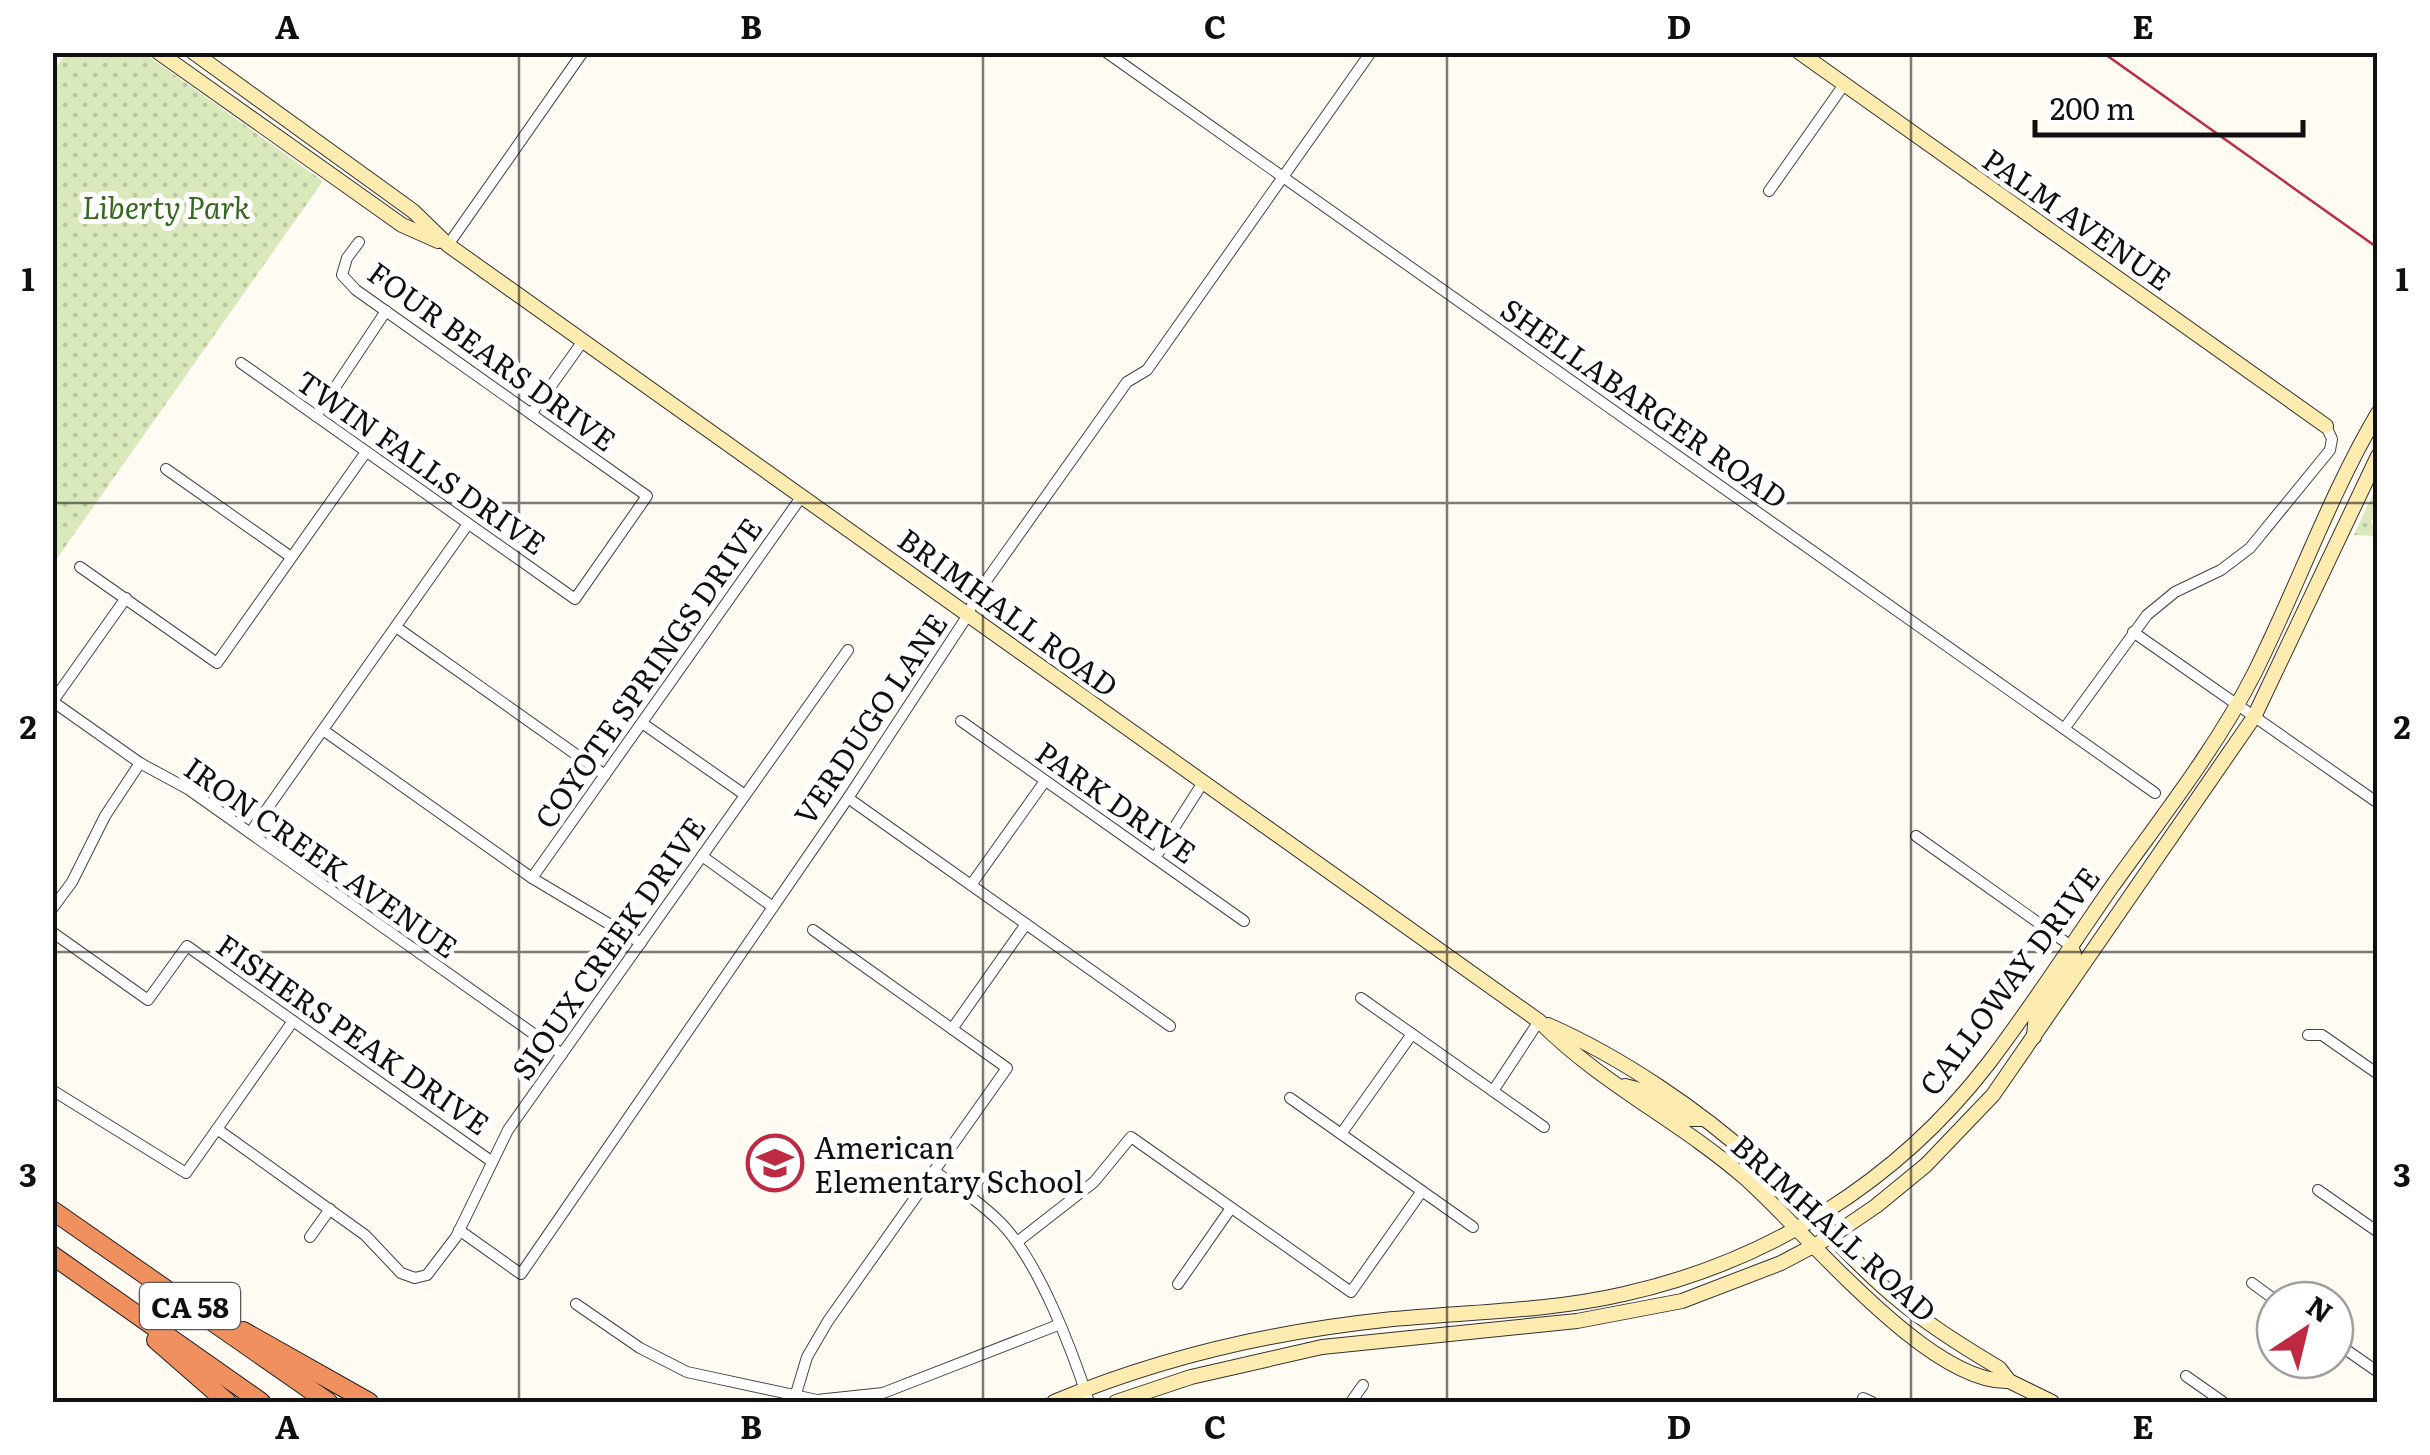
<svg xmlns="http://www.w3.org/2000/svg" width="2430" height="1455" viewBox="0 0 2430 1455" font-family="Literata,serif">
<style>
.grass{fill:url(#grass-dots)}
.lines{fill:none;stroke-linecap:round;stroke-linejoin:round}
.street-casing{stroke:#434343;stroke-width:12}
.secondary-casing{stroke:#323232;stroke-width:16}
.highway-casing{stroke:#212121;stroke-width:20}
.street{stroke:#fff;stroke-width:10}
.secondary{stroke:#fdebb0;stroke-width:14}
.highway{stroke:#f0905f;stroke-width:18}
.rail{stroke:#bd2a42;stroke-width:2.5}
.grid{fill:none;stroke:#101010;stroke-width:2.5;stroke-opacity:0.55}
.labels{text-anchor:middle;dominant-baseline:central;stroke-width:10;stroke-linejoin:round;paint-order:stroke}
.shield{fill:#fff;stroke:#585858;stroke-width:2.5}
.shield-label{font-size:28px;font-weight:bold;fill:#101010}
.park-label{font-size:30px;font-style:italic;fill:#376721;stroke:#fff}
.street-label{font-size:30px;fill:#101010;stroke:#fff}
.poi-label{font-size:30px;fill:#101010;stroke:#fff;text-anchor:start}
.neatline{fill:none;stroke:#101010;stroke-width:4}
.grid-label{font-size:32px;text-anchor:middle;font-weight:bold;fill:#101010}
</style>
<defs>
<pattern id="grass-dots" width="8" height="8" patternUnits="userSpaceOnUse" patternTransform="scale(2.5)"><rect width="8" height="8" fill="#d9e9bc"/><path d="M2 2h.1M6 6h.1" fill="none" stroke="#b9c7a1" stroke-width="1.8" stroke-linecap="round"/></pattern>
</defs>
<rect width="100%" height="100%" fill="#fffbf3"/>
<g class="grass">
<polygon points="67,52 144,53 323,181 53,564 52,73"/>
<polygon points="2377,485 2377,509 2371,522 2377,536 2354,535"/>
</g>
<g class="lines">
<g class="street-casing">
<g id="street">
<polyline points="1106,52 2155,793"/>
<polyline points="1769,191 1843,86"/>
<polyline points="448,245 583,52"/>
<polyline points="241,363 575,599 647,496 356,290 342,275 347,258 359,242"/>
<polyline points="531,414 583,341"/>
<polyline points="316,416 386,311"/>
<polyline points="166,469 291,557"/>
<polyline points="80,567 217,663 366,452"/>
<polyline points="396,627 605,775"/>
<polyline points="2133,632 2378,803"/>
<polyline points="52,701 140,763 188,789 562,1054"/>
<polyline points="53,701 126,598"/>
<polyline points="961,721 1244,921"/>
<polyline points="642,723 745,795"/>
<polyline points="2064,729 2147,615 2175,592 2221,570 2250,548 2330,450 2332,439 2326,426"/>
<polyline points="323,730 532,878 641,943"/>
<polyline points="848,798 1170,1026"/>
<polyline points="250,833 468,524"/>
<polyline points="1916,836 2071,946"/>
<polyline points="702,856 773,907"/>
<polyline points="1155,858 1202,784"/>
<polyline points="532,878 802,496"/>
<polyline points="971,885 1045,781"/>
<polyline points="52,909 72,882 105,816 140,763"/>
<polyline points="52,932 148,1000 187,946 491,1161"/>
<polyline points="1361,998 1544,1127"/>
<polyline points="952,1029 1026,924"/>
<polyline points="2308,1035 2322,1035 2378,1074"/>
<polyline points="52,1090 186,1173 293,1021"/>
<polyline points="1493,1091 1539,1021"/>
<polyline points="1290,1098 1473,1227"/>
<polyline points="217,1129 365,1235 401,1273 415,1278 427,1275 456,1237 508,1130 848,650"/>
<polyline points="1341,1134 1412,1034"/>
<path d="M934 1171C957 1187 981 1203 1001 1223 1039 1262 1072 1350 1089 1402"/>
<polyline points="2318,1190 2378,1232"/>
<polyline points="459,1230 521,1274 848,798 968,615 976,595 1127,382 1147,370 1371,52"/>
<polyline points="310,1237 330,1209"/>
<polyline points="1017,1242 1094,1182 1131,1137 1351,1292 1422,1191"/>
<polyline points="2252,1283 2275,1300"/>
<polyline points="1178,1284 1231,1208"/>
<polyline points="576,1304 640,1348 687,1372 817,1400 883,1393 1058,1325"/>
<polyline points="2335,1342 2378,1372"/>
<polyline points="2186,1376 2223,1402"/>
<polyline points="795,1397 807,1357 828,1321 1007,1068 813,930"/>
<polyline points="1863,1398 1872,1402"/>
<polyline points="1351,1402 1363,1385"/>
</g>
</g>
<g class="secondary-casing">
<g id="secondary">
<polyline points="158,52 402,225 438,241"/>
<path d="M193 52 413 211 448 245 1539 1021C1600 1083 1678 1120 1744 1177 1804 1229 1928 1385 2009 1381"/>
<polyline points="1799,52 2326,426"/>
<path d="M1548 1025C1621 1057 1701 1111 1760 1165 1801 1203 1838 1246 1880 1284 1916 1317 1957 1343 1999 1368L2009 1381 2052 1402"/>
<polyline points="2034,1037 2036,1012 2072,961 2074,954 2071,947"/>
<polyline points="1625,1086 1648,1092 1687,1119 1703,1119"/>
<path d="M1054 1402C1159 1358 1271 1332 1384 1320 1463 1312 1546 1312 1624 1294 1768 1262 1897 1182 1988 1064 2031 1008 2070 947 2111 888 2161 818 2216 749 2255 672 2298 586 2329 496 2378 413"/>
<polyline points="1116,1402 1191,1377 1322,1347 1577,1321 1682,1301 1781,1263 1832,1236 1876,1206 1926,1165 1993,1095 2254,717 2378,456"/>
</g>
</g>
<g class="highway-casing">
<g id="highway">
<polyline points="52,1210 328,1402"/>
<polyline points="52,1255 261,1402"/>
<polyline points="243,1331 369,1402"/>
<polyline points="156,1340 227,1402"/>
</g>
</g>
<use href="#street" class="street"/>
<use href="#secondary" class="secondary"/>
<use href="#highway" class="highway"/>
<polyline class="rail" points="2102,52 2378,248"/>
</g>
<path class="grid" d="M519 52V1402M983 52V1402M1447 52V1402M1911 52V1402M52 503H2378M52 952H2378"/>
<defs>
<g id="school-ring" transform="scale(2.875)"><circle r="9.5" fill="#fff" stroke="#bd2a42" stroke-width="1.5"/><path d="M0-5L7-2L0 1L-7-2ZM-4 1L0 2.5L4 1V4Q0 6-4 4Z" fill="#bd2a42"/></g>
</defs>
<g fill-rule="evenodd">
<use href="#school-ring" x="775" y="1163"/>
</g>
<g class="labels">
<rect class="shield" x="140" y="1283" width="100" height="46" rx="8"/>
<g class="shield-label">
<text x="190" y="1306">CA 58</text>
</g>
<g class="park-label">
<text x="166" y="206">Liberty Park</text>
</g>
<g class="street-label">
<text transform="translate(2078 218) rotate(35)">PALM AVENUE</text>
<text transform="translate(493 355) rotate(36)">FOUR BEARS DRIVE</text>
<text transform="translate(1645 402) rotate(35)">SHELLABARGER ROAD</text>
<text transform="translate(422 461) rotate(35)">TWIN FALLS DRIVE</text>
<text transform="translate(1009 611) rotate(36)">BRIMHALL ROAD</text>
<text transform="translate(647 672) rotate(-55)">COYOTE SPRINGS DRIVE</text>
<text transform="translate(869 718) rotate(-56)">VERDUGO LANE</text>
<text transform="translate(1117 801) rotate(35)">PARK DRIVE</text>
<text transform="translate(322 856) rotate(35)">IRON CREEK AVENUE</text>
<text transform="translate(607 947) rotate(-55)">SIOUX CREEK DRIVE</text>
<text transform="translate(2008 980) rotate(-53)">CALLOWAY DRIVE</text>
<text transform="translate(354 1033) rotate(35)">FISHERS PEAK DRIVE</text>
<text transform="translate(1835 1227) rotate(42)">BRIMHALL ROAD</text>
</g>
<g class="poi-label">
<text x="814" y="1146">American<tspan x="814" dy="34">Elementary School</tspan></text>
</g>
</g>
<rect width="2430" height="1455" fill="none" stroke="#ffffff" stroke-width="110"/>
<g transform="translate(2305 1330) rotate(35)"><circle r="48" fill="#ffffff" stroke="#9f9f9f" stroke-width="2.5"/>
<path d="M0-8L18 38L0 25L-18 38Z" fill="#bd2a42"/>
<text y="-15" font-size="28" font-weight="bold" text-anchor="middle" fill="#101010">N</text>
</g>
<path d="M2035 120v15h268v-15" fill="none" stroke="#101010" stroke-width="5"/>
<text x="2050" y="120" font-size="30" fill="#101010" stroke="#ffffff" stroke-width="8" paint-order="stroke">200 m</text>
<rect x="55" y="55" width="2320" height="1345" class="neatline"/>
<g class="grid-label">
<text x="287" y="39">A</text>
<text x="751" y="39">B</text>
<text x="1215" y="39">C</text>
<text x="1679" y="39">D</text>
<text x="2143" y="39">E</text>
<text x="28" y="291">1</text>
<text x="2402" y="291">1</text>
<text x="28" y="739">2</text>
<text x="2402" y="739">2</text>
<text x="28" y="1187">3</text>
<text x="2402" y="1187">3</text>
<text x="287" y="1439">A</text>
<text x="751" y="1439">B</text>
<text x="1215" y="1439">C</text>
<text x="1679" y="1439">D</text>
<text x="2143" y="1439">E</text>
</g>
</svg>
